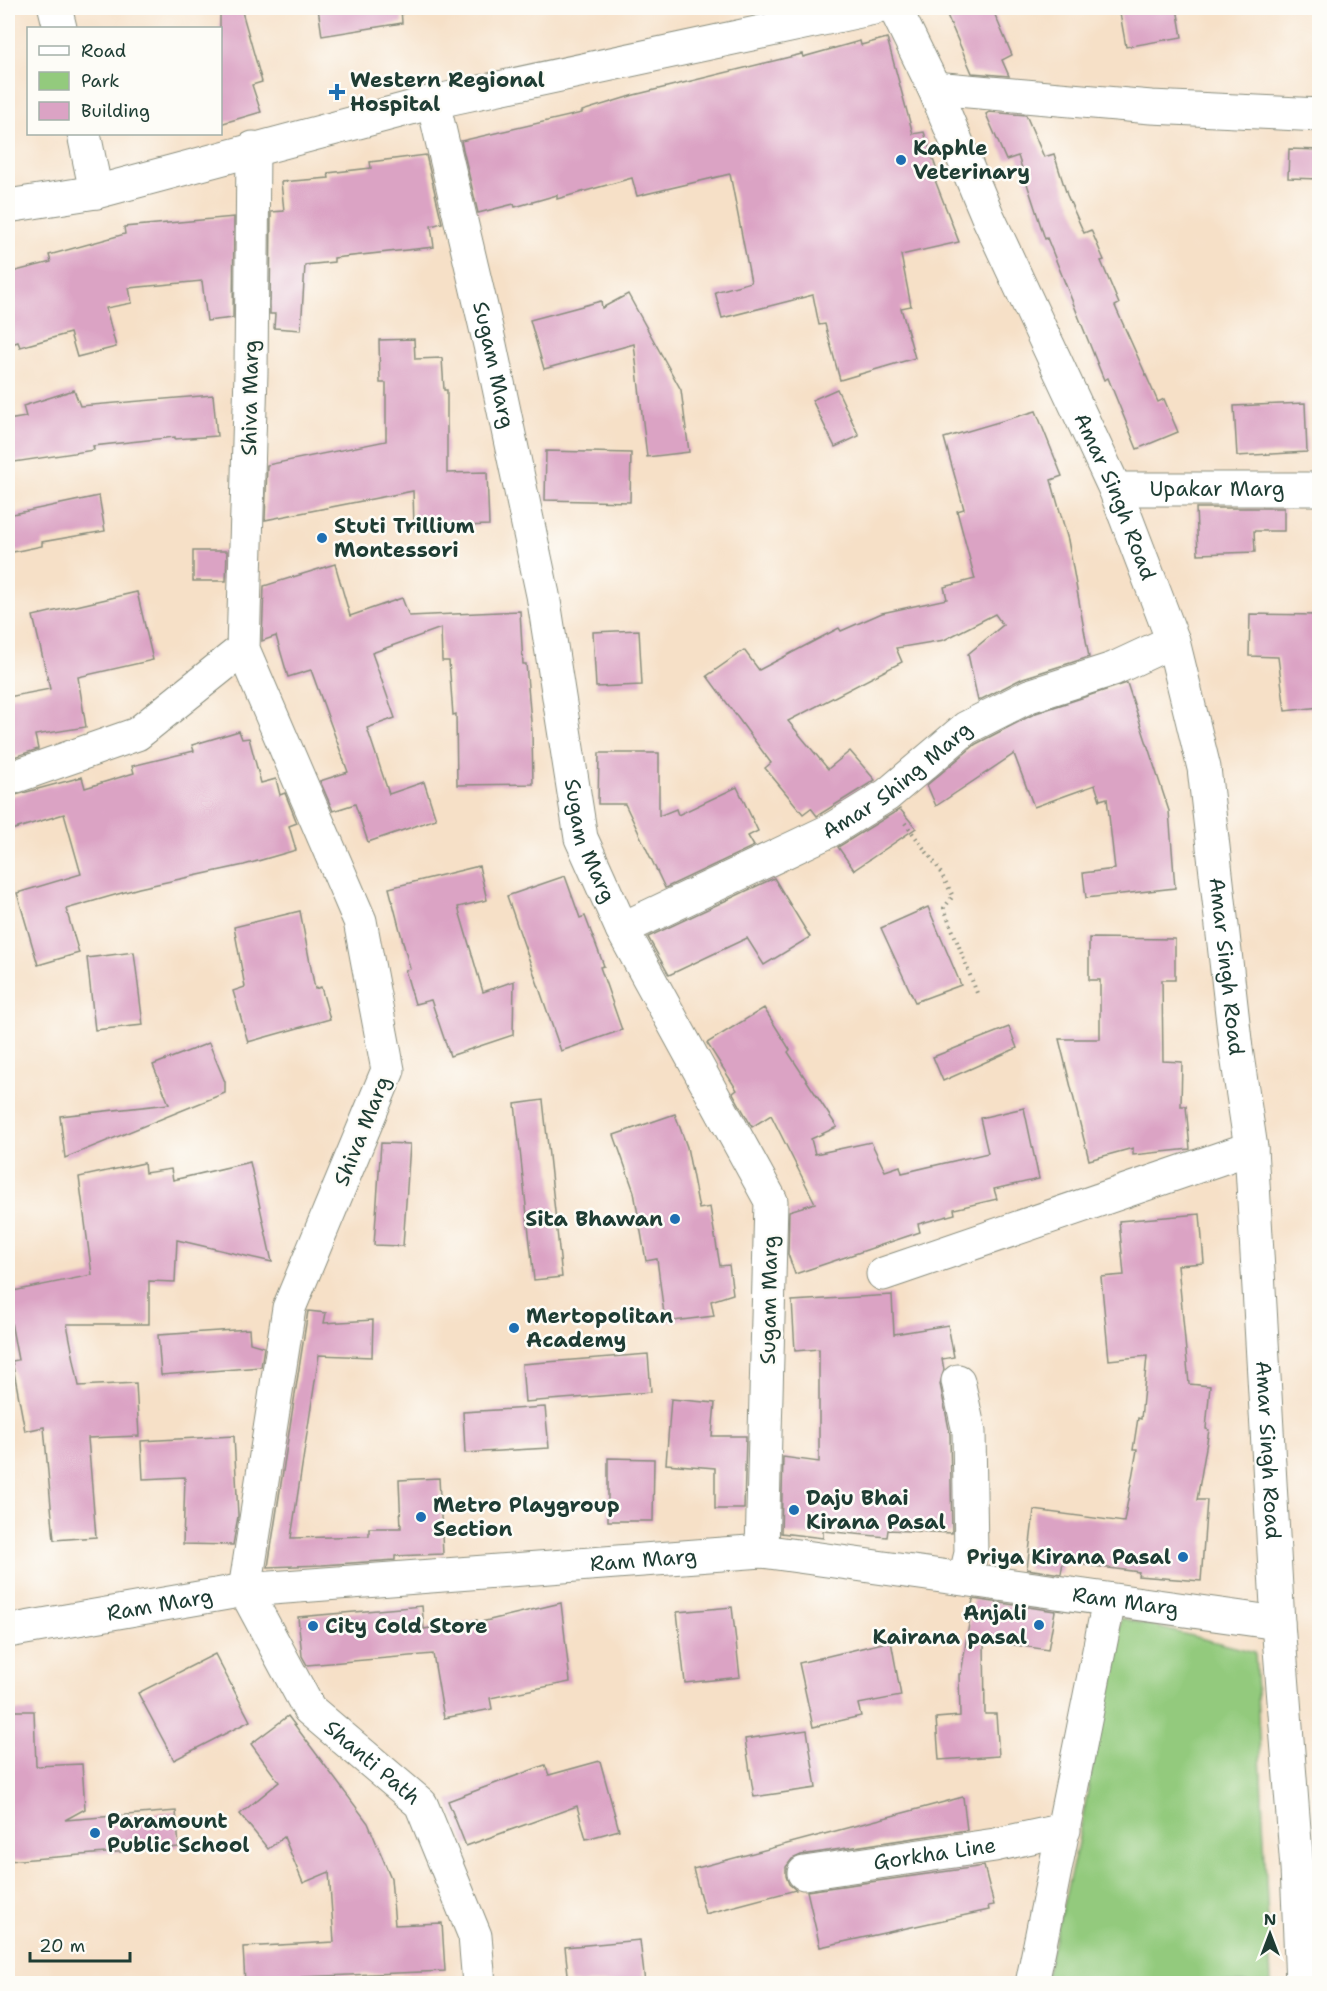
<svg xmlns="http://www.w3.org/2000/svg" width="1327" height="1991" viewBox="0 0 1327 1991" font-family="'Shantell Sans',sans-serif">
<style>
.green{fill:#93ca7d;stroke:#598458;stroke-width:1.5}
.building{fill:#dba3c4}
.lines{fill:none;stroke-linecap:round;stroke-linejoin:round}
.minor-casing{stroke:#8a8e7e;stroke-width:35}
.major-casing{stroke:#8a8e7e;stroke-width:35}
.path{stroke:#8a8e7e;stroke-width:4;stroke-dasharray:1.5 4.5;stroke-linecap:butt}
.minor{stroke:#fff;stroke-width:33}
.major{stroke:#fff;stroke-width:33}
.poi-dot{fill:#1f6fb2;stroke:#fdfcf7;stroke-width:2}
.labels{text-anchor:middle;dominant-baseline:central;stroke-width:5;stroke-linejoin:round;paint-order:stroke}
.poi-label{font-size:21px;font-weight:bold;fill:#1f3d34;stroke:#fdfcf7;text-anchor:start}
.street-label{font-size:21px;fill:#1f3d34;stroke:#fdfcf7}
</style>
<rect width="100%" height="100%" fill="#fdfcf7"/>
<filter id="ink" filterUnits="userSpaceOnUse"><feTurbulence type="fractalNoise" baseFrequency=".0167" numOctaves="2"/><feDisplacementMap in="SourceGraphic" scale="12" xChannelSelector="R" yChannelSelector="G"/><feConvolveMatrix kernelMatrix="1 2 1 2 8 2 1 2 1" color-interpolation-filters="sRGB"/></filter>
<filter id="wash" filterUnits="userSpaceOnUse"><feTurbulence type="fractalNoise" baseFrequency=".008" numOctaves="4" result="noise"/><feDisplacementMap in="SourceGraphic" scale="24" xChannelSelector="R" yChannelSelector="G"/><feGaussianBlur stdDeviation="1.35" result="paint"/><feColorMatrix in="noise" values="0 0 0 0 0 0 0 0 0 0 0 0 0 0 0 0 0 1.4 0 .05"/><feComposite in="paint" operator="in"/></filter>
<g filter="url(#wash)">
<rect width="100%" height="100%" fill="#f6e0c7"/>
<polygon class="green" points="1121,1618 1255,1652 1271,1983 1044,1984 1077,1847"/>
<g id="blocks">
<g class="building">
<polygon points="220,8 241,8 262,82 252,85 261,112 220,124"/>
<polygon points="318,8 401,8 402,23 322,36"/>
<polygon points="944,8 992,8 1012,55 1002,60 1009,76 972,73"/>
<polygon points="1119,8 1177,8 1182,37 1126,47"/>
<polygon points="887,38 913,134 924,132 938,174 933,175 959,242 901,255 911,306 901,308 915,358 840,380 825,324 819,325 813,295 722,318 715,292 751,282 730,174 637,196 632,178 557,199 557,195 515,207 514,204 478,213 461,141 582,113 582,111 634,95 802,54 803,57 860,41 861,45"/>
<polygon points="989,112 1026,115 1044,157 1054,154 1067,195 1084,233 1091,230 1104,260 1101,261 1119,304 1115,306 1158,402 1164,399 1178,432 1137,449 1108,378 1104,380 1047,238 1045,239 1018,156 1006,160 986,114"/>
<polygon points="1289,149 1320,150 1320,179 1288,178"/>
<polygon points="426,155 442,223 431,226 434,247 334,258 334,262 305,265 301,330 274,328 275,314 270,314 271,212 284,211 281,182 329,178 328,173 371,168 370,162"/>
<polygon points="234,217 233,318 207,321 202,281 129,288 132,303 106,308 116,347 77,357 70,333 20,347 18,342 8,345 8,273 51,262 49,255 125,234 124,227"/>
<polygon points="628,294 681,390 689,452 647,457 634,344 544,369 530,320 601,301 602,308"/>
<polygon points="414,339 415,359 442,358 444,390 447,390 447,473 487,472 489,525 414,528 413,491 265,520 267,465 386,441 386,383 380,383 379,340"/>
<polygon points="837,389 859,436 835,447 812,400"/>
<polygon points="74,390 80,406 213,395 217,436 175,439 175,437 93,446 94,450 8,463 8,420 26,417 23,406"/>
<polygon points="1305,403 1307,452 1237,456 1234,406"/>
<polygon points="1036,411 1062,476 1051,480 1068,540 1089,657 1023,678 978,701 968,654 1003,625 995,614 944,640 896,648 902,662 788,721 828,769 850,751 875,780 817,816 811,808 803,814 765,768 771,763 707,676 744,650 759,670 839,628 841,631 882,613 947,599 944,587 975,579 957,511 964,509 944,438"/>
<polygon points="546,451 631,453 630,502 545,500"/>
<polygon points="99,496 105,531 42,542 42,546 8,553 8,515"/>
<polygon points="1196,508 1284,508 1284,531 1254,531 1255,552 1198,554"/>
<polygon points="193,551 227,551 226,581 193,581"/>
<polygon points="335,564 350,616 402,598 409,616 520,611 523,664 526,664 532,733 533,784 457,785 456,714 453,715 449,661 442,661 441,628 372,653 395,718 367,728 389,794 424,782 436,819 368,842 355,804 333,811 320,781 348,772 311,670 288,677 276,636 262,641 264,586"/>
<polygon points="137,592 153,660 78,677 86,727 35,735 38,749 8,759 8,697 50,689 33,616"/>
<polygon points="1250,614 1320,615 1320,707 1285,711 1278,657 1249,656"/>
<polygon points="639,630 642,685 596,687 593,632"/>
<polygon points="1127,683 1169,811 1175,888 1086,898 1083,873 1115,869 1107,798 1100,800 1095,785 1034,807 1014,754 936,806 927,785 976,744 1036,713"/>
<polygon points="239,731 242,739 249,738 261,783 276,779 280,795 285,793 297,823 289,826 296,850 244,865 139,888 66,909 79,953 38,965 17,893 81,874 64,814 8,831 8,797 82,777 85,788 134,773 132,766 194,751 192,745"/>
<polygon points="599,753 659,753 659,816 676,809 678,815 737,787 758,831 748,836 754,846 665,888 625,804 598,804"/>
<polygon points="900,809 916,828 854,870 838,847"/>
<polygon points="479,866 487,900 458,907 483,992 514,981 513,1035 450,1056 431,1000 415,1004 405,970 410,969 389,888"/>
<polygon points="565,876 580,918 585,916 604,966 600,967 622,1030 561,1051 507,896"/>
<polygon points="774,878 810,937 764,965 747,938 669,975 648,937"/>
<polygon points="928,907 961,985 915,1002 881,928"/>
<polygon points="300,911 315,989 321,987 330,1019 248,1042 233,991 245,987 234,927"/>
<polygon points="1089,938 1175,939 1175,980 1162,980 1163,1061 1182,1062 1181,1106 1186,1106 1190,1149 1133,1155 1133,1148 1089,1160 1059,1039 1100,1039 1100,980 1089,980"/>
<polygon points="134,952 143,1025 95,1030 87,958"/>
<polygon points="764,1008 790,1050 788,1052 837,1127 811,1139 815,1154 871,1142 885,1171 900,1166 902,1173 988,1153 980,1118 1024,1108 1039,1179 994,1189 997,1199 954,1209 955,1214 918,1224 920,1232 795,1274 788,1254 789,1211 815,1203 771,1115 752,1127 733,1093 737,1090 707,1043"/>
<polygon points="1009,1027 1017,1048 943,1081 933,1057"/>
<polygon points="209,1043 225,1082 225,1093 65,1158 60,1116 169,1104 153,1065"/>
<polygon points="543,1100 562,1277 534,1280 515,1104"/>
<polygon points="675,1114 687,1147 699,1209 710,1207 720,1266 729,1265 733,1294 711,1301 714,1316 665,1322 657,1259 646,1261 634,1192 614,1135"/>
<polygon points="381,1143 410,1144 403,1246 374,1245"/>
<polygon points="250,1162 272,1262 177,1240 175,1282 149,1281 149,1324 67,1324 79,1386 136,1383 139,1436 88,1438 96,1537 54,1540 44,1427 25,1431 12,1361 18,1360 8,1306 8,1292 92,1275 79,1177 144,1163 145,1173 171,1169 173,1180"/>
<polygon points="1200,1214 1204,1263 1178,1265 1189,1384 1210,1386 1206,1429 1209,1430 1197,1500 1207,1500 1201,1581 1138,1576 1139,1572 1063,1562 1061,1574 1027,1569 1034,1510 1124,1522 1137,1450 1133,1450 1138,1418 1141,1419 1147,1356 1109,1360 1101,1277 1124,1275 1119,1221"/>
<polygon points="892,1295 894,1334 948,1325 954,1357 942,1359 944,1370 940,1384 950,1434 952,1533 888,1530 887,1537 823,1531 823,1538 781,1533 783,1457 819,1462 819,1349 795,1351 792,1301"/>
<polygon points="308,1311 326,1313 324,1323 373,1320 372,1357 319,1355 291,1538 369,1536 369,1528 401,1528 399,1480 439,1478 443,1554 395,1556 395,1560 322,1565 268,1567"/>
<polygon points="249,1329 250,1343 264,1347 261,1367 161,1375 158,1335"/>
<polygon points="648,1354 651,1392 525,1402 522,1364"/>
<polygon points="671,1399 715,1403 712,1436 746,1436 744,1509 715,1509 715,1468 666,1464"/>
<polygon points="545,1407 549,1448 465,1453 463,1412"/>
<polygon points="234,1436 238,1516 233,1545 183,1544 185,1477 143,1479 141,1441"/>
<polygon points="608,1458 654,1459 653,1521 608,1521"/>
<polygon points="973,1599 1055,1611 1048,1650 984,1640 985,1714 996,1714 999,1756 939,1760 936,1718 960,1716 959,1674 961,1674"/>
<polygon points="561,1603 570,1682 490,1698 492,1709 444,1718 433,1654 307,1665 302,1656 298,1617 422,1606 424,1629 477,1620 477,1623"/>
<polygon points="732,1607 740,1677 685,1683 677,1612"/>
<polygon points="891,1641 901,1696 858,1704 861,1716 813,1727 799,1663"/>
<polygon points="215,1654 250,1721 174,1760 138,1693"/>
<polygon points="8,1711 34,1711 36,1766 82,1764 85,1809 65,1820 176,1811 179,1847 8,1861"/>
<polygon points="288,1716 368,1823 391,1878 395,1925 442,1923 445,1971 302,1977 303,1983 245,1983 243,1947 334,1942 329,1872 303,1883 284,1837 268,1849 240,1814 279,1782 251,1744"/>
<polygon points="807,1730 816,1788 754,1797 745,1739"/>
<polygon points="600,1761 619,1830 586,1839 577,1806 466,1846 448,1801 545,1765 549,1775"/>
<polygon points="963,1797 967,1830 801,1855 792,1859 786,1867 786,1876 789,1884 796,1890 705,1914 693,1869"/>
<polygon points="984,1866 994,1905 988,1906 989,1910 820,1947 807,1891"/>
<polygon points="640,1940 645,1983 569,1983 565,1947"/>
</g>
</g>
</g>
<g filter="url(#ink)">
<use href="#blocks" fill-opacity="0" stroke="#8a8e7e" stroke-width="1.5"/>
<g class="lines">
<g class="minor-casing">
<g id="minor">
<polyline points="55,8 60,28"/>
<path id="s1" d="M433 102 490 345 543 595 581 838 622 929 771 1201 762 1551"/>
<polyline points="84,134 96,192"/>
<path id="s2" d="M253 148 251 372 243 649 360 921 388 1070 289 1308 245 1590 309 1709 421 1804 475 1936 479 1984"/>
<path id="s3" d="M1115 489H1320"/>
<polyline points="8,779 137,734 243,649"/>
<path id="s4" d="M622 929 829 831 887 795 966 728 1029 696 1113 669 1173 641"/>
<polyline points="883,1274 1251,1148"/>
<polyline points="958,1381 969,1432 971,1553 965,1578"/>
<path id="s5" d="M8 1631 245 1590 762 1551 1278 1623"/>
<path id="s6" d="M804 1873 995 1845 1064 1830"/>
<polyline points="1032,1984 1109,1601"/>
</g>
</g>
<g class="major-casing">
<g id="major">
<path id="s7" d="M895 8 934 88 988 217 1115 489 1173 641 1204 768 1236 1049 1251 1148 1278 1623 1297 1868 1302 1984"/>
<polyline points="934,88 1151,107 1320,115"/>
<polyline points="8,206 96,192 433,102 874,8"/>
</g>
</g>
<polyline class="path" points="905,823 937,866 953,896 944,908 977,993"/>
<use href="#minor" class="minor"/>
<use href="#major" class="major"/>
</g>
</g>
<g class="poi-dot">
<path d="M334 83h6v6h6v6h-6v6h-6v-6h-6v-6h6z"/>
<circle cx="901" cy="160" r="6"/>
<circle cx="322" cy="538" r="6"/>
<circle cx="675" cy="1219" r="6"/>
<circle cx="514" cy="1328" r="6"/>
<circle cx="794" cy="1510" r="6"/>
<circle cx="421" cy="1517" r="6"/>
<circle cx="1183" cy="1557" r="6"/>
<circle cx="1039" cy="1625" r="6"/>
<circle cx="313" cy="1626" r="6"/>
<circle cx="95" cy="1833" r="6"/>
</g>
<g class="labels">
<g class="poi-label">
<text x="350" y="80">Western Regional<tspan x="350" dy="24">Hospital</tspan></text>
<text x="913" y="148">Kaphle<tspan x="913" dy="24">Veterinary</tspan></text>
<text x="334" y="526">Stuti Trillium<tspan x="334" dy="24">Montessori</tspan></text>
<text x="663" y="1219" text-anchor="end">Sita Bhawan</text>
<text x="526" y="1316">Mertopolitan<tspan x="526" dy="24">Academy</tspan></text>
<text x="806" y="1498">Daju Bhai<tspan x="806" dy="24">Kirana Pasal</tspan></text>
<text x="433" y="1505">Metro Playgroup<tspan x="433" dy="24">Section</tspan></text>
<text x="1171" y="1557" text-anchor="end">Priya Kirana Pasal</text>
<text x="1027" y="1613" text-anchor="end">Anjali<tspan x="1027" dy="24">Kairana pasal</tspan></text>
<text x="325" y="1626">City Cold Store</text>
<text x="107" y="1821">Paramount<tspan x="107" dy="24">Public School</tspan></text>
</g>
<g class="street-label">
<text stroke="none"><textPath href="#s1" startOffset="270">Sugam Marg</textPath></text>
<text transform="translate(250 398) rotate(-89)">Shiva Marg</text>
<text stroke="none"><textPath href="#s3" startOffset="102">Upakar Marg</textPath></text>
<text stroke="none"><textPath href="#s7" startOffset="536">Amar Singh Road</textPath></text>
<text stroke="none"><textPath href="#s4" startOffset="314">Amar Shing Marg</textPath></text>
<text stroke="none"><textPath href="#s1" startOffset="756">Sugam Marg</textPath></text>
<text stroke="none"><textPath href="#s7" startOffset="1022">Amar Singh Road</textPath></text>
<text transform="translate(362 1131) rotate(-68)">Shiva Marg</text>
<text transform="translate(769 1300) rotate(-89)">Sugam Marg</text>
<text stroke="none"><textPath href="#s7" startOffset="1508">Amar Singh Road</textPath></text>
<text stroke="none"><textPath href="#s5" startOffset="640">Ram Marg</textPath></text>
<text stroke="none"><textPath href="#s5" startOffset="1126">Ram Marg</textPath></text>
<text stroke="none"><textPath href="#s5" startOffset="154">Ram Marg</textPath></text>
<text stroke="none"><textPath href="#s2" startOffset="1710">Shanti Path</textPath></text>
<text stroke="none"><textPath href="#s6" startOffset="132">Gorkha Line</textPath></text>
</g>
</g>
<rect width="1327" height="1991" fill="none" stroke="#fdfcf7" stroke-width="30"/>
<rect x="27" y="27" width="195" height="108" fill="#fdfcf7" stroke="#a4b0a9" stroke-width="1.5"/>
<rect x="39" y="46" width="30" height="9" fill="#ffffff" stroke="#a4b0a9" stroke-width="1.5"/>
<text x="81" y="57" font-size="18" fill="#1f3d34">Road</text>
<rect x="39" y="72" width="30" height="18" fill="#93ca7d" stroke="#a4b0a9" stroke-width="1.5"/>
<text x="81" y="87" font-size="18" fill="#1f3d34">Park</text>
<rect x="39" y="102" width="30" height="18" fill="#dba3c4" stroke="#a4b0a9" stroke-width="1.5"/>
<text x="81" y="117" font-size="18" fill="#1f3d34">Building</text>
<g transform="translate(1270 1934)" stroke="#fdfcf7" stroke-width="4.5" paint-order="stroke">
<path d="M0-4.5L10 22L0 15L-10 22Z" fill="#1f3d34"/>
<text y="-9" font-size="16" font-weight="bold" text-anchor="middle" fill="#1f3d34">N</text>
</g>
<path d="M30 1952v9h100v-9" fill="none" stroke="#1f3d34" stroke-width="3"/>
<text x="39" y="1952" font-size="18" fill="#1f3d34" stroke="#fdfcf7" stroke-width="4.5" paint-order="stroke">20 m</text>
</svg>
